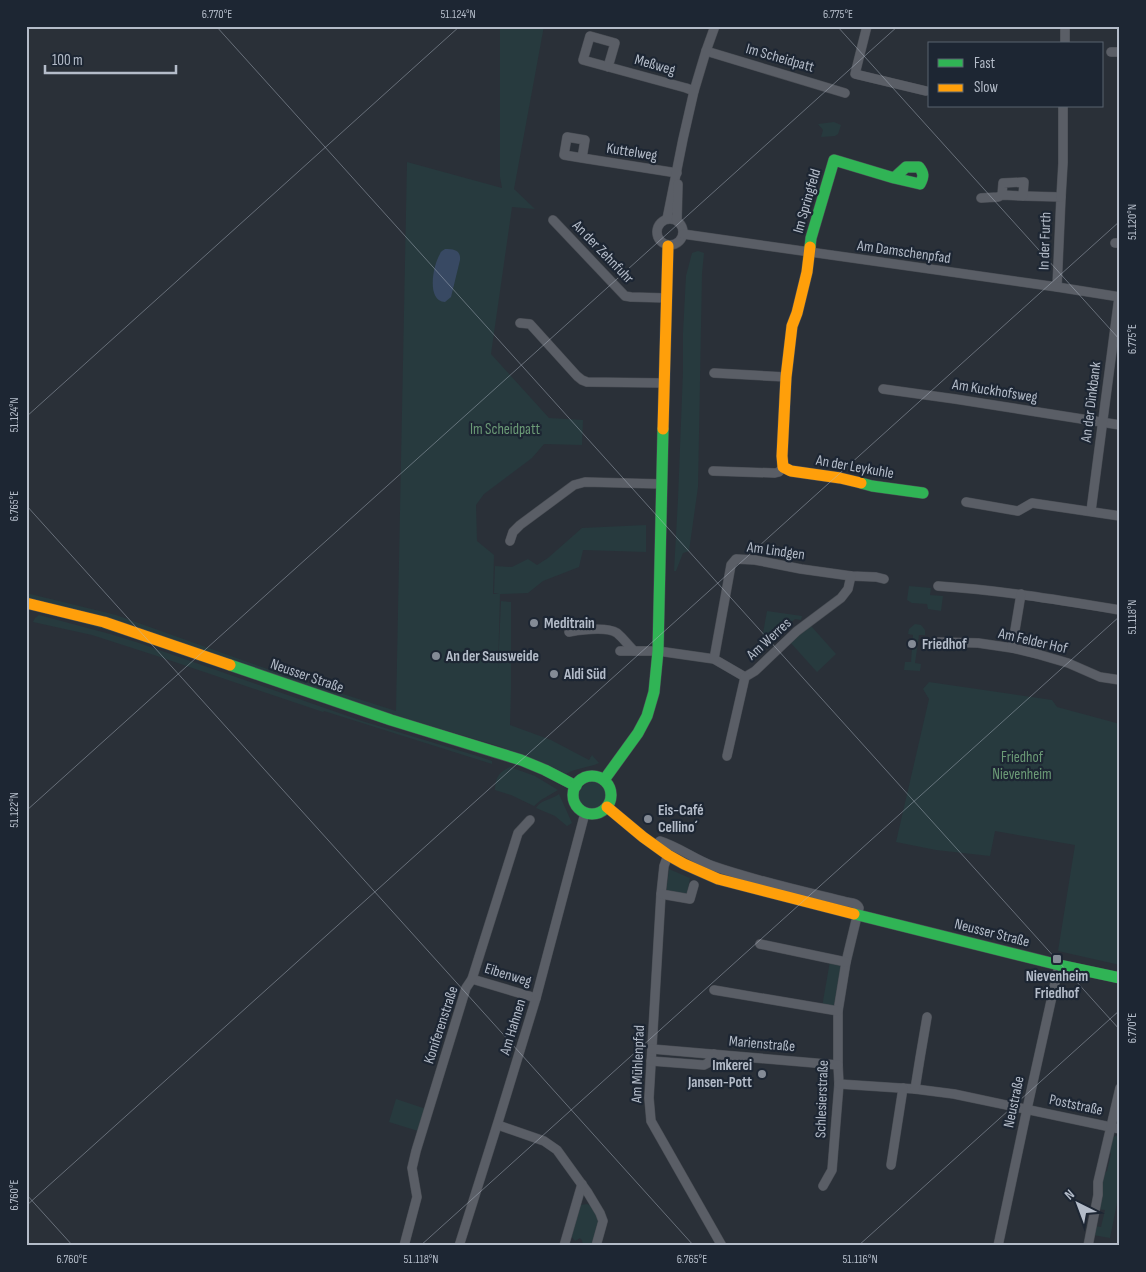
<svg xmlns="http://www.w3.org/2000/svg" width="1146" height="1272" viewBox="0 0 1146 1272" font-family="'Sofia Sans Condensed',sans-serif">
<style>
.green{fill:#273a3e}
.water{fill:#384963}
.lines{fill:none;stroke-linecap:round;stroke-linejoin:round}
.street-casing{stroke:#484c53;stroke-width:10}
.fast-casing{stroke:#484c53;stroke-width:12}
.slow-casing{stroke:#484c53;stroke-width:12}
.street{stroke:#5a5e66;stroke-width:9}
.fast{stroke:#30b455;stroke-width:11}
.slow{stroke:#ff9f0a;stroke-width:11}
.ticks{fill:none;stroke:#b4bcc9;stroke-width:1;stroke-opacity:0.45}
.poi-dot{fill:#848b96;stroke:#1d2633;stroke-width:2}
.labels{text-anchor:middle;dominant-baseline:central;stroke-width:4.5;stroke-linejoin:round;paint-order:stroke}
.street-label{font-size:15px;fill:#b4bcc9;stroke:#1d2633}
.park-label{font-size:15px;fill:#6b9a76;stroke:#1d2633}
.poi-label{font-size:15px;font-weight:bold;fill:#b4bcc9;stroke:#1d2633;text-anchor:start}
.neatline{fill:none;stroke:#b4bcc9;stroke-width:2}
.ticks-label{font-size:12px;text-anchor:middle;fill:#b4bcc9}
</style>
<rect width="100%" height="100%" fill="#2a3038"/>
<g class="green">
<path d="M500 26H544L514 189 535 209 512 207 491 354 549 418 583 420 582 445 544 444 532 458 484 494 476 505 477 541 494 555 493 594H499L494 593 495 566 512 567 528 559 537 565 548 558 582 528 646 525V552L583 550 579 567 543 581 528 593 500 594 498 669 501 601 511 602V690L510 725 551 740 589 760 592 755 599 763C588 768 575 768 566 774L527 757 495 745 396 716 88 613 26 598V593L116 615 290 677 396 711 407 162 502 188 500 177Z"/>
<polygon points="834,122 841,125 838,134 835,136 821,137 823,130 818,124"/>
<polygon points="698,251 704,253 702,274 698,487 689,551 683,553 676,571 674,571 678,499 683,371 683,333 686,276 692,253"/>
<polygon points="909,586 931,588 930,595 943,596 941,611 928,609 927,604 912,603 907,600"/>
<polygon points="40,611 105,627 497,757 497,759 345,711 126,636 86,624 40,612"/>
<polygon points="767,611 802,616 801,620 795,619 765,646 762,655 759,655"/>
<polygon points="39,615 110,634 136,642 362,721 474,755 492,761 492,764 324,711 323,712 154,655 92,635 33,622 35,618"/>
<polygon points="915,624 921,625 925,630 925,635 919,635 915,663 921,664 920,671 904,670 905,662 911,662 913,635 908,634 909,629"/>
<polygon points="811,626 836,654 817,672 790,642"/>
<polygon points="929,682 1052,700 1057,707 1120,724 1120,965 1058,951 1075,845 995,831 990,856 936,850 896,842 929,699 923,689"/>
<path d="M510 767 535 776 558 790 541 800 534 806 511 795 495 790C496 777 498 773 510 767Z"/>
<circle cx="593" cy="796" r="14"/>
<path d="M559 794 572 823 567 826 555 816 536 808C542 799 551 800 559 794Z"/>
<polygon points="669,869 690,878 687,895 666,893"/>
<polygon points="830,961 841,965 834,1008 822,1007"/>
<polygon points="396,1099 426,1109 418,1131 389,1122"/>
<path d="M1120 1134V1188L1110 1238 1093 1235 1095 1226 1101 1227 1105 1210 1098 1209C1099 1198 1098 1178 1107 1171L1111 1154 1108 1149 1111 1138Z"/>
<polygon points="587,1204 592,1207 599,1221 592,1246 583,1246 582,1240 580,1238 575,1241 571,1236 581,1205"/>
</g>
<path class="water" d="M445 249C454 249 461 250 460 260L452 293 451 297 445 302C426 301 433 265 440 254 441 251 442 251 445 249Z"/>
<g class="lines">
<g class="street-casing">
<g id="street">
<polyline points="867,26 855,74 926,91"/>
<polyline points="1065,44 1065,26"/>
<polyline points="706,51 845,93"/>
<polyline points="1111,52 1120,52"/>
<polyline points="608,67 615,43 590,36 583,60 686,88 694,91"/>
<polyline points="582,158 564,155 567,137 585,140 582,158 677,173"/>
<polyline points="1023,196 1061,197 1057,287"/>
<polyline points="1061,197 1063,163 1063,106"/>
<polyline points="981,198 998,197 1002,195 1023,196 1024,182 1003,183 1002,195"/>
<circle cx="670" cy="232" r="13"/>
<polyline points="667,219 683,139 694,91 706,51 715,26"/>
<polyline points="553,220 625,296 631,297 667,298"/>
<polyline points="677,221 678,184"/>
<polyline points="683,234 1057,287 1120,297"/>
<polyline points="1115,243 1120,243"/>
<polyline points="520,323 530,324 577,376 582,380 587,382 664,383"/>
<polyline points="714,373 786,377"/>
<polyline points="883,389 955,399 1120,425"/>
<polyline points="713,471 775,473 779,472 783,467"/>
<polyline points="966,502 1018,511 1032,503 1120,516"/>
<polyline points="1091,511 1119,297"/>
<polyline points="510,541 513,532 520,525 574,485 585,482 662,484"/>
<path d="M938 586C999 590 1059 600 1120 610"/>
<path d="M569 632C581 630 606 626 617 633 623 638 628 645 634 651"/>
<polyline points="938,642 978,643 1012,648 1037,654 1068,663 1100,677 1120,680"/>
<polyline points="1012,648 1021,594"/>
<polyline points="620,651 658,651 714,659 745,677"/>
<polyline points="714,659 731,565 736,559 755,560 801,569 851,576 876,577 884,579"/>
<polyline points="745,677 755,671 797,631 841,598 848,589 851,576"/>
<polyline points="727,756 745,677"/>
<path d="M655 846 660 841C679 847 694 859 713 866 756 881 802 891 847 902 852 903 857 903 859 908L846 962 838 1011V1065L839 1084 832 1170 823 1186"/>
<polyline points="668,855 664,866 661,894 649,1098 651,1121 722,1246"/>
<polyline points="661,894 690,899 694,885"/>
<polyline points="760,944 846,962"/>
<polyline points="472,979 536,998"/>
<polyline points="714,990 838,1011"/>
<polyline points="652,1049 838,1065"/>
<polyline points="651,1061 704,1065 708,1063 714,1054"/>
<polyline points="839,1084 915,1089 954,1094 1120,1129"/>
<polyline points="915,1089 920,1058 927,1017"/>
<polyline points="498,1125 544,1141 557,1150 588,1193 600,1213 603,1221 596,1246"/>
<polyline points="891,1165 903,1088"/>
<polyline points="404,1246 417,1197 412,1168 416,1151 466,988 472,979 518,833 530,820"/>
<polyline points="459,1246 499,1119 536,998 585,813"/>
<polyline points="564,1246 582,1184"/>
<polyline points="998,1246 1027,1109 1059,965"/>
<polyline points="1088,1246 1098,1195 1098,1182 1120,1088"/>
</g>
</g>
<g class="fast-casing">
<g id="fast">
<path d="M810 247 811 238 834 160 894 178 920 184C924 177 924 173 919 167H906L894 178"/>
<polyline points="861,483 872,486 923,493"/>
<polyline points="230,665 391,720 521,760 545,770 576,786"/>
<circle cx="592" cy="795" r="19"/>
<polyline points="604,780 638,733 647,716 654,692 658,651 663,429"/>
<polyline points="854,914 1059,965 1120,978"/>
</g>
</g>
<g class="slow-casing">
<g id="slow">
<polyline points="810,247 807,272 797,313 792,326 786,377 782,456 783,467 791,471 840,478 861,483"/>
<polyline points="663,429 668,246"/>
<polyline points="26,603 104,622 230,665"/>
<polyline points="607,807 643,837 668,855 684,864 718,879 854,914"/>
</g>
</g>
<use href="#street" class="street"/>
<use href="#fast" class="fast"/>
<use href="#slow" class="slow"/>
</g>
<path class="ticks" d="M216 26 1120 1030M837 26 1120 340M26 417 460 26M26 505 694 1246M26 811 898 26M26 1194 73 1246M26 1206 1120 221M420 1246 1120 616M858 1246 1120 1010"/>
<g class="poi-dot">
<circle cx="534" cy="623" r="5"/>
<circle cx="912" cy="644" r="5"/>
<circle cx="436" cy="656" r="5"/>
<circle cx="554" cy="674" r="5"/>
<circle cx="648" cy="819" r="5"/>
<rect x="1052" y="954" width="10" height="10" rx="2.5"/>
<circle cx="762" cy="1074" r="5"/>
</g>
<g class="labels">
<g class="street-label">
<text transform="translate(780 58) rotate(16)">Im Scheidpatt</text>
<text transform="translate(655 65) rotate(16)">Meßweg</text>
<text transform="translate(632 152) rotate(9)">Kuttelweg</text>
<text transform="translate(807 201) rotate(-74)">Im Springfeld</text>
<text transform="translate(1045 241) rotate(-88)">In der Furth</text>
<text transform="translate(603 252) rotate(46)">An der Zehnfuhr</text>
<text transform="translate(904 252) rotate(8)">Am Damschenpfad</text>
<text transform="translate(995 391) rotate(9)">Am Kuckhofsweg</text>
<text transform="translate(1091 402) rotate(-83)">An der Dinkbank</text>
<text transform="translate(855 467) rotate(10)">An der Leykuhle</text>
<text transform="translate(776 551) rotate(8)">Am Lindgen</text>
<text transform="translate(769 639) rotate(-42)">Am Werres</text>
<text transform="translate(1033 641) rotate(13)">Am Felder Hof</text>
<text transform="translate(307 676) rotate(19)">Neusser Straße</text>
<text transform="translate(992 933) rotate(14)">Neusser Straße</text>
<text transform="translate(508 975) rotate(17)">Eibenweg</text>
<text transform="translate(441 1025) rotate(-72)">Koniferenstraße</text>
<text transform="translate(513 1027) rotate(-73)">Am Hahnen</text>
<text transform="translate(762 1044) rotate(5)">Marienstraße</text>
<text transform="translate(638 1064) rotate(-88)">Am Mühlenpfad</text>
<text transform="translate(822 1099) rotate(-88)">Schlesierstraße</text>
<text transform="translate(1014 1102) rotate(-78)">Neustraße</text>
<text transform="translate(1076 1105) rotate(12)">Poststraße</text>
</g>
<g class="park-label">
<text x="505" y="429">Im Scheidpatt</text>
<text x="1022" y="757">Friedhof<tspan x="1022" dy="17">Nievenheim</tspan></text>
</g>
<g class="poi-label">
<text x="544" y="623">Meditrain</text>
<text x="922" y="644">Friedhof</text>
<text x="446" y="656">An der Sausweide</text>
<text x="564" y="674">Aldi Süd</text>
<text x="658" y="810">Eis-Café<tspan x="658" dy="17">Cellino´</tspan></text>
<text x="1057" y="976" text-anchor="middle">Nievenheim<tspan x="1057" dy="17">Friedhof</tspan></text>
<text x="752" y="1065" text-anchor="end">Imkerei<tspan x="752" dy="17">Jansen-Pott</tspan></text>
</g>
</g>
<rect width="1146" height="1272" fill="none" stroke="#1d2633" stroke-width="55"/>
<rect x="928" y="42" width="175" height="65" fill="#1d2633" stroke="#59626f"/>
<rect x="938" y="59" width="25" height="8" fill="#30b455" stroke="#59626f"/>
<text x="974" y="68" font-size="15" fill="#b4bcc9">Fast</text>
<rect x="938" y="84" width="25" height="8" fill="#ff9f0a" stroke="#59626f"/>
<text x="974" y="92" font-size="15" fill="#b4bcc9">Slow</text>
<g transform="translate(1078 1204) rotate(318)" stroke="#1d2633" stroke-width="4" paint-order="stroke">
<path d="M0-4L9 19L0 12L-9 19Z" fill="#b4bcc9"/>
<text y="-8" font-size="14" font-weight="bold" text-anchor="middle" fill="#b4bcc9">N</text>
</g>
<path d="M45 65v8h131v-8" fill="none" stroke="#b4bcc9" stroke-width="2.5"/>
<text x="52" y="65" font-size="15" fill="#b4bcc9" stroke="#1d2633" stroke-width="4" paint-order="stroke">100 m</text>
<rect x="28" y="28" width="1090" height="1216" class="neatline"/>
<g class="ticks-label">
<text x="217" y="18">6.770°E</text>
<text x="458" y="18">51.124°N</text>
<text x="838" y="18">6.775°E</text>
<text transform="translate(1132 222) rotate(-90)" y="4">51.120°N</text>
<text transform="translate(1132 339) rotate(-90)" y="4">6.775°E</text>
<text transform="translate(14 415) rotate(-90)" y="4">51.124°N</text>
<text transform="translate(14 506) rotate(-90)" y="4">6.765°E</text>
<text transform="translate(1132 617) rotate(-90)" y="4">51.118°N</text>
<text transform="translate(14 810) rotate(-90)" y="4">51.122°N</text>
<text transform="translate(1132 1028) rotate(-90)" y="4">6.770°E</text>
<text transform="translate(14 1195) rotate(-90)" y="4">6.760°E</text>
<text x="72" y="1263">6.760°E</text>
<text x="421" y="1263">51.118°N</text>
<text x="692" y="1263">6.765°E</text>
<text x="860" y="1263">51.116°N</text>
</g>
</svg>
